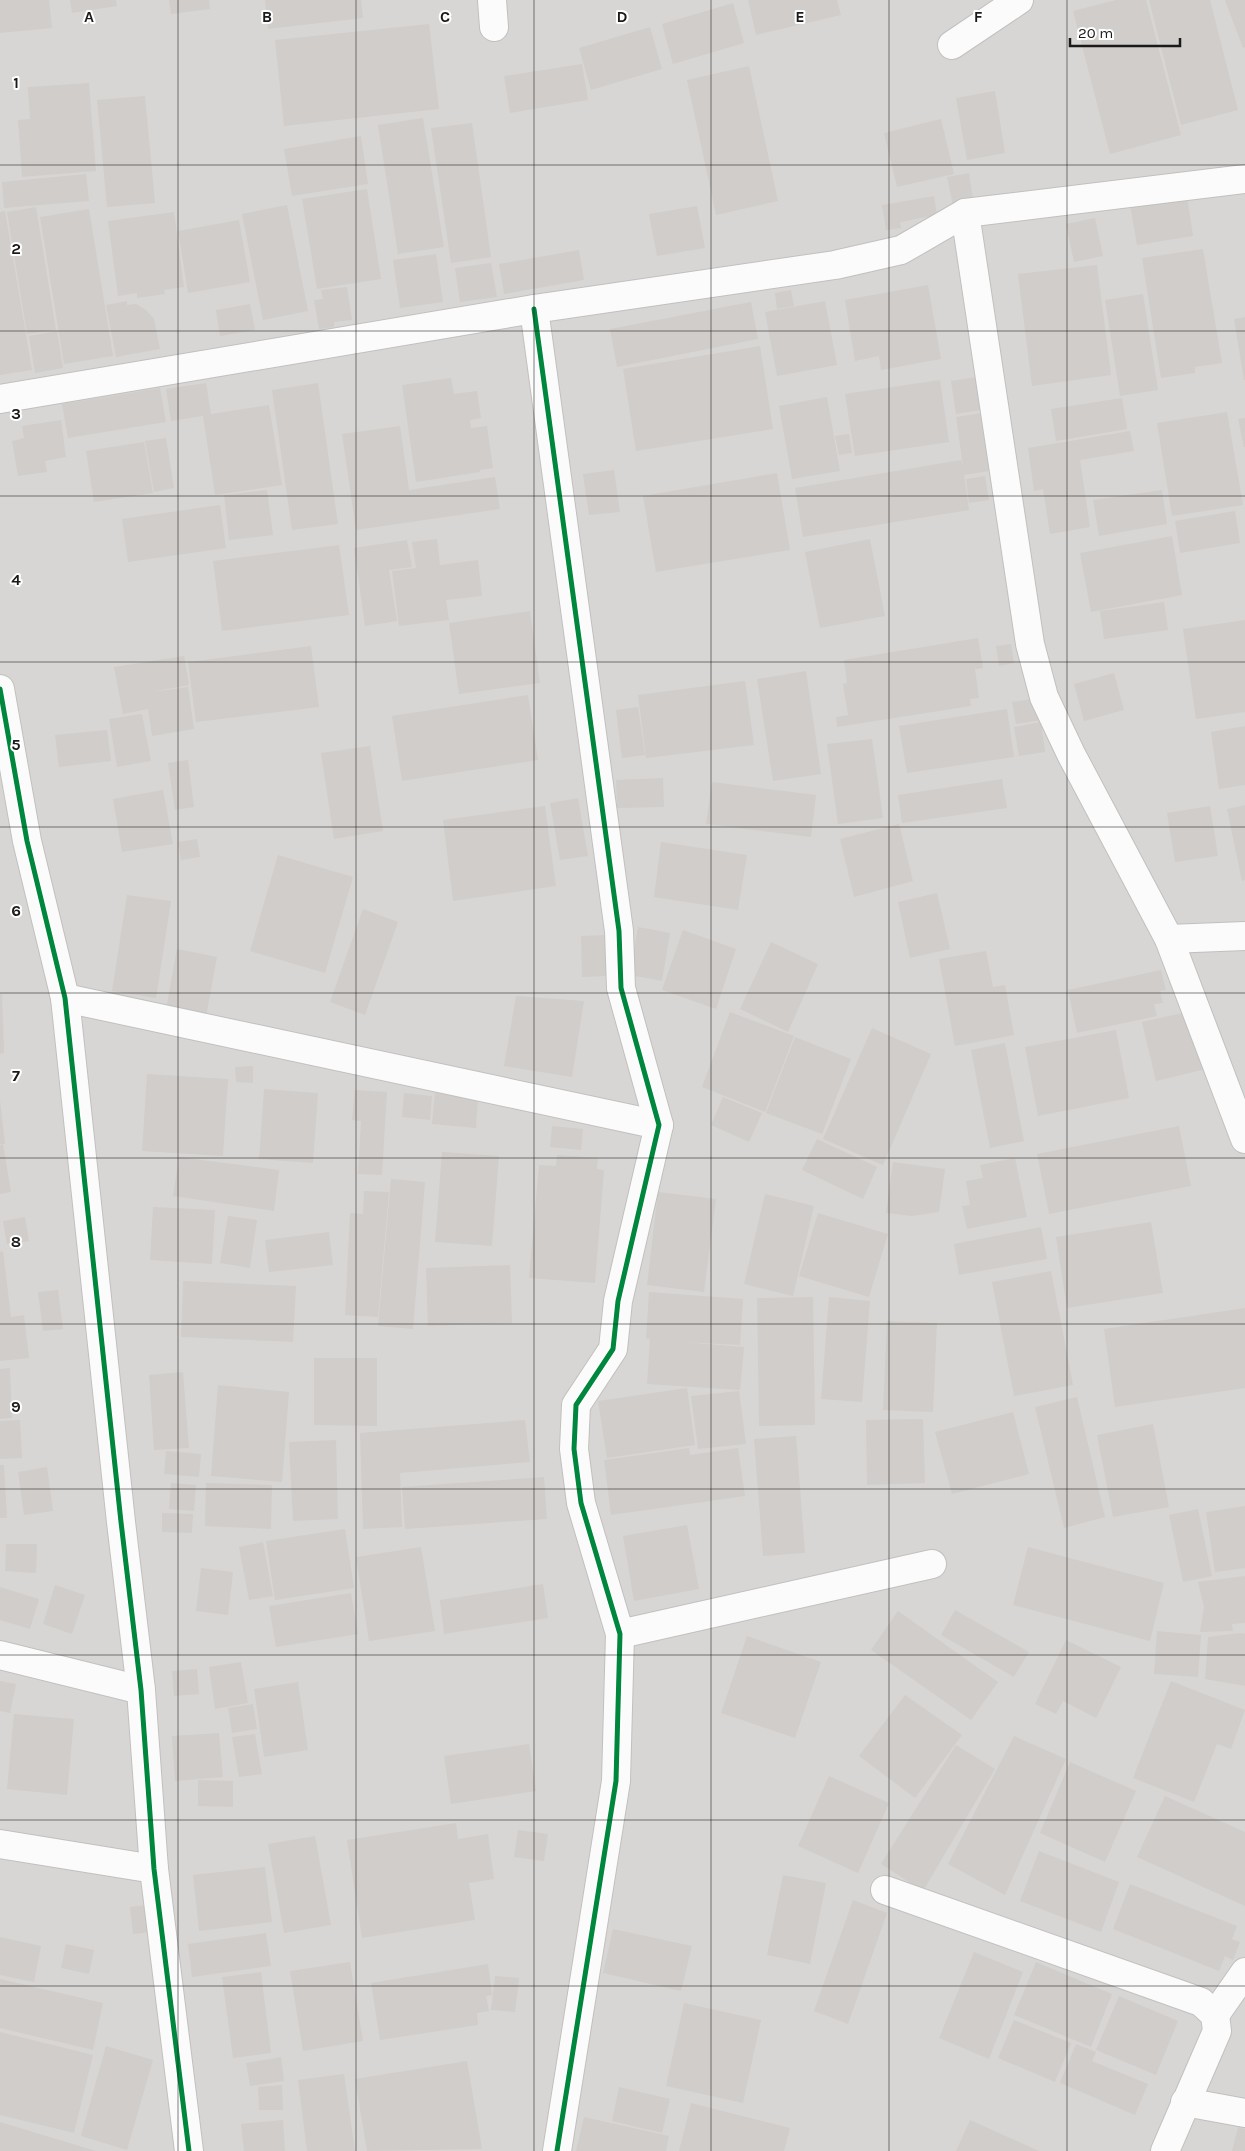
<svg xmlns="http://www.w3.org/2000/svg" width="1245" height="2151" viewBox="0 0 1245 2151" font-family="Karla,sans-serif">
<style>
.residential{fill:#d8d6d4}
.building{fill:#d0cdca}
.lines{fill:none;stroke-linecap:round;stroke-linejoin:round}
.street-casing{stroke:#c1c0bf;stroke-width:30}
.street{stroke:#fcfbfb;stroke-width:28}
.cycleway-casing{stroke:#fff;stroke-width:8}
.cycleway{stroke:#00873e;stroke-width:5}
.grid{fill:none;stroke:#1a1a1a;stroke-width:1;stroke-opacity:0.55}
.grid-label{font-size:16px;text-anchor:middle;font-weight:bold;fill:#1a1a1a;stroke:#fff;stroke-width:4;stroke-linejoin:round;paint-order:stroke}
</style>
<rect width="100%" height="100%" fill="#e9e7e3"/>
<rect class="residential" x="0" y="0" width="1245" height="2151"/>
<g class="building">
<polygon points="0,0 49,0 52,28 0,33"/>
<polygon points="70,0 116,0 117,6 72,13"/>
<polygon points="169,0 209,0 210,9 171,14"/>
<polygon points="265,0 361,0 363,18 268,29"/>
<polygon points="748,0 837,0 841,15 756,35"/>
<polygon points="1116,0 1146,0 1181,135 1110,154 1073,11"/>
<polygon points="1149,0 1210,0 1238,110 1181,125"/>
<polygon points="1225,0 1245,0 1245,47 1243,48"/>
<polygon points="733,3 744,43 673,64 662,24"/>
<polygon points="429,24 439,109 284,126 275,40"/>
<polygon points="650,27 662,69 591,90 579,48"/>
<polygon points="582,64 588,100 510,113 504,76"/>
<polygon points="749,66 778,201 716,215 687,80"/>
<polygon points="89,83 96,171 22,177 18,120 30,119 28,87"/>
<polygon points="995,91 1005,153 967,160 956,98"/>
<polygon points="145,96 155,203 107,207 97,100"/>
<polygon points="423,118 444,247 398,254 378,125"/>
<polygon points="941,119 954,174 897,187 884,133"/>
<polygon points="472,123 491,257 451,263 431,128"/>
<polygon points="361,136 368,184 292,196 284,149"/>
<polygon points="969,173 974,206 954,210 947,177"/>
<polygon points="86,174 89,201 4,208 2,182"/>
<polygon points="367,189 381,279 317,289 302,199"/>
<polygon points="934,196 937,215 900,222 901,228 886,230 882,205"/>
<polygon points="1187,196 1193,236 1137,245 1130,205"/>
<polygon points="287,205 308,311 263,320 242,214"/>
<polygon points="697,206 705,248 657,256 649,214"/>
<polygon points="36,207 56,330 27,334 7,212"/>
<polygon points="89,209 113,356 64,364 40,217"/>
<polygon points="5,211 32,370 0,375 0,212"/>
<polygon points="174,212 184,287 164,290 165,294 137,298 137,293 118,296 108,221"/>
<polygon points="1095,218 1103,256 1074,262 1066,224"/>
<polygon points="239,220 250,282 188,293 178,231"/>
<polygon points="1203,249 1222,363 1195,367 1195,373 1161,378 1142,258"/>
<polygon points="579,250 584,280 504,294 499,264"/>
<polygon points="436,254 443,302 400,308 393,260"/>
<polygon points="491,263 497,297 460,302 455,268"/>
<polygon points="1097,265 1111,375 1032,386 1018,274"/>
<polygon points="928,285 941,359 881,370 879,356 855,361 845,300"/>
<polygon points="347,287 352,320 334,322 334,327 319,329 314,300 323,299 321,290"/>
<polygon points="791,290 794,306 777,309 775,293"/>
<polygon points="1143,294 1158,390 1120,396 1105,300"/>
<polygon points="127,301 127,305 136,304 146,310 154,319 160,349 116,357 106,305"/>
<polygon points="825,301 837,365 777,376 765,312"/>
<polygon points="751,302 758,339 617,367 610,329"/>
<polygon points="250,304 255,330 220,336 216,310"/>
<polygon points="1245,317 1245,380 1244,380 1234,319"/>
<polygon points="57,331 63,368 35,373 29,336"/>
<polygon points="760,346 773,429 636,451 623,369"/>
<polygon points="976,377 981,410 956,414 951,381"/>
<polygon points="451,378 454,394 477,391 481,418 470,420 471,428 487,426 493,468 480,470 480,472 416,482 402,385"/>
<polygon points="940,380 949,442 855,456 845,394"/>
<polygon points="206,383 211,414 269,405 282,485 215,495 203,416 171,421 166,389"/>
<polygon points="318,383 338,524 292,530 272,390"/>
<polygon points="160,388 166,422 68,438 62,404"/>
<polygon points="827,397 840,471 792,479 779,406"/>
<polygon points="1122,398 1127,429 1056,441 1051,409"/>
<polygon points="1227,412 1243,505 1172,516 1157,423"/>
<polygon points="981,413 990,471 964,475 969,510 803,537 795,488 961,460 963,466 956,417"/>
<polygon points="1245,418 1245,447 1244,447 1238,419"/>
<polygon points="61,420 66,457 45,461 47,472 18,476 12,441 24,438 22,426"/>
<polygon points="400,426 409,490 495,477 500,509 356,530 342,434"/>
<polygon points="1130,431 1134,451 1080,460 1090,527 1050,534 1043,489 1034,491 1028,448"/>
<polygon points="849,434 852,453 839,455 835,436"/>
<polygon points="166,438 174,488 154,492 145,441"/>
<polygon points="144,442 153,493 94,502 86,451"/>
<polygon points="614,470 620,512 589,515 583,474"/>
<polygon points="777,473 790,550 656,572 643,496"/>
<polygon points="985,476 989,500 969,503 966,479"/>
<polygon points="267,490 273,535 229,540 224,495"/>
<polygon points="1162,490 1167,524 1099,536 1093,500"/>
<polygon points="220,505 226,548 128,562 122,519"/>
<polygon points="1235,511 1240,543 1180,553 1175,521"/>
<polygon points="1172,536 1182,595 1091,612 1080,553"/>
<polygon points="437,539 440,565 478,560 482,596 446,600 449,620 399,626 392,571 416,568 412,542"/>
<polygon points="870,539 885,616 820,628 805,552"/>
<polygon points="407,540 412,567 389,570 397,621 365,626 354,548"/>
<polygon points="339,545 349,615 222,631 213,561"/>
<polygon points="1164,602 1168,630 1104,639 1100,611"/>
<polygon points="530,611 540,683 459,694 449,623"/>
<polygon points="1245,620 1245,712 1196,719 1183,629"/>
<polygon points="978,638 983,668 975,669 979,698 970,699 971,706 837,727 836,717 848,715 843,684 847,683 844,660"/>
<polygon points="1011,644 1014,663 999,666 996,646"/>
<polygon points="311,646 319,707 196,722 188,662"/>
<polygon points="184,656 189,685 151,692 188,687 194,729 152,736 148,709 123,714 114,667"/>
<polygon points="806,671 821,774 773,781 757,679"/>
<polygon points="1114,673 1124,710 1084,721 1074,684"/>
<polygon points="745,681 754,745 646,758 638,695"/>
<polygon points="528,695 538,760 402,781 392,716"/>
<polygon points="1038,698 1041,720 1016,724 1012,702"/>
<polygon points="638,707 645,755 622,758 616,710"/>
<polygon points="1007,709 1014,757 907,773 899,726"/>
<polygon points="142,714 151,761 117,767 109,719"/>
<polygon points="1041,722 1045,752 1019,756 1014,727"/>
<polygon points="1245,726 1245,785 1219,789 1211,732"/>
<polygon points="107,730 111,761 59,767 55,735"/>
<polygon points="872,739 883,818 838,824 827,744"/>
<polygon points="370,746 383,831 334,839 321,753"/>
<polygon points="188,760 194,807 175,810 168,763"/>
<polygon points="663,778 664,807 617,808 616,780"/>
<polygon points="1002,779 1007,808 902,823 898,795"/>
<polygon points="712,782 816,795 811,837 706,824"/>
<polygon points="163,790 173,844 122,852 113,799"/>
<polygon points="578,798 588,856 560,860 550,803"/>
<polygon points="1245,805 1245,880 1242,881 1227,809"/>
<polygon points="545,806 556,886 453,901 443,820"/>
<polygon points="1210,806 1218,856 1175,862 1167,813"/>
<polygon points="899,824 913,881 854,897 840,839"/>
<polygon points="197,839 200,857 181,860 178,842"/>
<polygon points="661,842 747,855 738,910 654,897"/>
<polygon points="278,855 353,877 325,973 250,951"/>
<polygon points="937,893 950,949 910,958 898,902"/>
<polygon points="127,895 171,901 156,998 112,991"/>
<polygon points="363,909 398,922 365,1015 330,1002"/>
<polygon points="638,927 670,933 662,981 630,975"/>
<polygon points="683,930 736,949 716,1009 662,990"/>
<polygon points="608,935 608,976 582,977 581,936"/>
<polygon points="771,942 818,964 788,1032 740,1009"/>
<polygon points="177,949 217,957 206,1017 166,1009"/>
<polygon points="986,951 993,987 1005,985 1014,1035 955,1046 939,959"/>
<polygon points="1161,970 1166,990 1160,991 1163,1003 1154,1004 1157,1016 1077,1033 1068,990"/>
<polygon points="0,994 2,994 4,1053 0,1054"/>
<polygon points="516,996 584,1001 572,1077 504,1066"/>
<polygon points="1196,1010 1210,1068 1156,1081 1142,1022"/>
<polygon points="730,1012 794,1036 765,1112 702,1087"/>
<polygon points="872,1028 931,1054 883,1165 823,1139"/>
<polygon points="1116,1030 1129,1098 1038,1116 1025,1047"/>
<polygon points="795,1037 851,1059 822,1134 766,1113"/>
<polygon points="1005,1043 1024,1141 990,1148 971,1050"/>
<polygon points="253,1066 253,1083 236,1082 235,1067"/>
<polygon points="147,1074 228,1079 223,1156 142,1151"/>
<polygon points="264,1089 318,1093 313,1163 259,1159"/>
<polygon points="355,1090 387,1092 382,1175 358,1174 361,1121 352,1120"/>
<polygon points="404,1093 432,1096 430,1120 402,1117"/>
<polygon points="435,1093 478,1097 476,1128 432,1124"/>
<polygon points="723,1097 762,1113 749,1142 711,1125"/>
<polygon points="0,1100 5,1144 0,1144"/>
<polygon points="552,1126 583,1129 581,1150 550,1147"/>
<polygon points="1179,1126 1191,1186 1049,1214 1037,1154"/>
<polygon points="817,1139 877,1167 863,1199 802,1170"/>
<polygon points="3,1144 11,1192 0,1194 0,1145"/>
<polygon points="442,1152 499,1156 492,1246 435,1242"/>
<polygon points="557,1155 598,1158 597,1169 604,1170 595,1283 529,1278 539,1165 556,1166"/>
<polygon points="179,1157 279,1170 274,1211 173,1196"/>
<polygon points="1015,1158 1027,1217 967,1229 962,1206 970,1205 966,1181 983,1178 980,1165"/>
<polygon points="893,1162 945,1169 939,1212 912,1216 886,1213"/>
<polygon points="391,1179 425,1182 413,1329 378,1326"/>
<polygon points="364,1191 389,1192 378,1317 345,1315 350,1213 363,1214"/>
<polygon points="658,1192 716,1199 704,1292 647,1285"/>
<polygon points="765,1194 814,1206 793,1296 744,1284"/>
<polygon points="153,1207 215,1210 212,1264 150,1260"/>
<polygon points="818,1213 888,1234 869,1297 799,1276"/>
<polygon points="228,1216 257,1220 250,1268 220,1263"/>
<polygon points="25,1217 29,1241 7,1244 3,1221"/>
<polygon points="1151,1222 1163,1293 1067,1308 1056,1237"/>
<polygon points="1041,1227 1047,1259 959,1275 954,1244"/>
<polygon points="329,1232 333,1265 269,1272 265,1240"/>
<polygon points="3,1251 11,1317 24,1315 29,1358 0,1361 0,1252"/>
<polygon points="510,1265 512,1323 428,1326 426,1268"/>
<polygon points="1051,1271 1073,1385 1014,1396 992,1282"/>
<polygon points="183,1281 296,1286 293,1342 181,1337"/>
<polygon points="58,1290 63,1329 43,1331 38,1292"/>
<polygon points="649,1292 743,1299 740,1345 682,1342 744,1347 740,1390 647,1384 650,1339 646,1338"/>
<polygon points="813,1297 815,1425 759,1426 757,1298"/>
<polygon points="829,1297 870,1301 862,1402 821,1399"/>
<polygon points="1245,1308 1245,1388 1115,1407 1104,1329"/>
<polygon points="887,1321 937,1323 933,1412 883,1410"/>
<polygon points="314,1358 377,1358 377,1426 314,1425"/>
<polygon points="10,1368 12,1418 0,1419 0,1369"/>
<polygon points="183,1372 189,1448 154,1450 149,1375"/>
<polygon points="218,1385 289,1392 282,1482 211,1476"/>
<polygon points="687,1388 695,1445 607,1458 598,1401"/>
<polygon points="739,1391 746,1444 698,1449 691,1396"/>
<polygon points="1077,1397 1105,1517 1064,1528 1035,1407"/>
<polygon points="1013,1412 1029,1474 952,1494 935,1432"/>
<polygon points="923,1419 925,1483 867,1485 866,1420"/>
<polygon points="20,1420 22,1458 0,1459 0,1421"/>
<polygon points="525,1420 530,1462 400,1473 402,1527 363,1529 360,1433"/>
<polygon points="1153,1424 1169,1507 1113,1517 1097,1435"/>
<polygon points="796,1436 805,1553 763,1556 754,1439"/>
<polygon points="336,1440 338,1519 293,1521 289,1442"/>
<polygon points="689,1448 690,1455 738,1448 745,1496 611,1515 604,1460"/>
<polygon points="166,1451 201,1454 199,1477 164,1474"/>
<polygon points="0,1465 4,1465 7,1518 0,1518"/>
<polygon points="47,1467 53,1511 24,1515 18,1472"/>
<polygon points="544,1477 547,1519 405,1529 402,1487"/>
<polygon points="171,1483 196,1485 194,1511 169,1509"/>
<polygon points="206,1483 272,1485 271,1529 205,1526"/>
<polygon points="1245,1506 1245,1568 1215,1572 1206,1512"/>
<polygon points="1198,1509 1212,1576 1183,1582 1169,1515"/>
<polygon points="162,1513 193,1514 192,1533 162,1532"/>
<polygon points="687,1525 699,1589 634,1601 623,1536"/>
<polygon points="345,1529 354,1588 275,1600 266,1541"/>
<polygon points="263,1542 273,1596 249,1600 239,1547"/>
<polygon points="6,1544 37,1544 36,1573 5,1571"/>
<polygon points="421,1547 435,1631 369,1641 356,1557"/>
<polygon points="1028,1547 1164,1583 1150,1641 1013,1605"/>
<polygon points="201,1568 233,1572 228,1615 196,1611"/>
<polygon points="1245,1576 1245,1623 1232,1624 1233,1631 1200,1632 1204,1607 1198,1582"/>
<polygon points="543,1584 548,1618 444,1634 440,1600"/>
<polygon points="55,1585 85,1595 72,1634 43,1624"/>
<polygon points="0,1587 39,1599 30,1629 0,1620"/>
<polygon points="351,1593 358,1634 276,1647 269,1606"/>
<polygon points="955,1610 1029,1652 1014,1677 941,1635"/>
<polygon points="898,1611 998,1682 971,1720 871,1650"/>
<polygon points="1157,1631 1201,1635 1198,1677 1154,1674"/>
<polygon points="1240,1633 1245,1634 1245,1686 1205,1679 1208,1637"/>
<polygon points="747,1636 821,1662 795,1738 721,1713"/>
<polygon points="1066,1640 1121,1667 1096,1718 1063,1701 1056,1714 1035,1704"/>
<polygon points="241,1662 248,1703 215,1709 209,1667"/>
<polygon points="197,1669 199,1694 174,1696 172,1671"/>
<polygon points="0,1681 16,1684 10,1713 0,1711"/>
<polygon points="1171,1681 1245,1710 1231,1749 1217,1744 1194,1802 1133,1778"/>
<polygon points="298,1682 308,1750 264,1757 254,1689"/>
<polygon points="905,1695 962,1735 915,1798 859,1756"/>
<polygon points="253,1704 257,1729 232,1733 228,1708"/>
<polygon points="14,1714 74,1719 67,1795 7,1789"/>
<polygon points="219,1733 223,1777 175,1781 172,1736"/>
<polygon points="255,1734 262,1774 239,1777 232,1737"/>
<polygon points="1014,1736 1066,1759 1005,1895 948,1864"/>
<polygon points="529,1744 536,1791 451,1804 444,1756"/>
<polygon points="956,1745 995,1769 923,1891 881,1864"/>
<polygon points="1070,1762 1136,1791 1105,1862 1040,1833"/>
<polygon points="829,1776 889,1803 858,1873 798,1846"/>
<polygon points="198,1780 233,1781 233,1807 198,1806"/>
<polygon points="1165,1796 1245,1832 1245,1906 1137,1857"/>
<polygon points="456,1823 458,1839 488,1834 494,1879 469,1883 475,1920 362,1938 347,1840"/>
<polygon points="518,1830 548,1834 544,1861 514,1857"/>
<polygon points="315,1836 331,1925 284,1933 268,1844"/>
<polygon points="1039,1851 1119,1882 1101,1932 1020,1901"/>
<polygon points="265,1867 272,1922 199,1931 193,1875"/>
<polygon points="783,1875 826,1883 810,1964 767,1955"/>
<polygon points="1130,1884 1237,1926 1232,1939 1240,1942 1233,1960 1225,1956 1219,1971 1113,1929"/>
<polygon points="853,1900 887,1913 848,2024 814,2011"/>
<polygon points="147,1905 150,1932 133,1934 130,1907"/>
<polygon points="613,1929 692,1946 681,1991 603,1973"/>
<polygon points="266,1933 271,1966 192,1977 188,1944"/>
<polygon points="0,1937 41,1946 34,1982 0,1975"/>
<polygon points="66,1944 94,1950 89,1974 61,1968"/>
<polygon points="974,1952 1023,1972 989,2059 939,2038"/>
<polygon points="350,1962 363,2041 303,2051 290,1971"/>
<polygon points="1036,1962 1112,1994 1091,2047 1014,2015"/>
<polygon points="488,1964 492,1995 486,1996 489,2011 477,2013 478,2025 380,2040 371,1983"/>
<polygon points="261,1972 271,2053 233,2058 222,1977"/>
<polygon points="495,1976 519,1978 515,2012 491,2010"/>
<polygon points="0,1979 103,2003 93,2050 0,2028"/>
<polygon points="1119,1996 1178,2021 1156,2075 1096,2050"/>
<polygon points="684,2003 761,2020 743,2103 666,2086"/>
<polygon points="1014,2020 1071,2043 1055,2082 998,2058"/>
<polygon points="0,2032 93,2055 74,2133 0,2115"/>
<polygon points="1076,2044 1096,2052 1092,2061 1148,2084 1135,2115 1060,2083"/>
<polygon points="106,2046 153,2060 127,2150 81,2136"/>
<polygon points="281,2057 284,2081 250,2086 246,2063"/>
<polygon points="467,2061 482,2149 367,2151 355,2079"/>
<polygon points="344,2074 355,2151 307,2151 298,2080"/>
<polygon points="282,2085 283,2110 259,2110 258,2087"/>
<polygon points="619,2087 670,2099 662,2133 612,2121"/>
<polygon points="691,2103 790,2128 784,2151 679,2151"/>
<polygon points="584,2117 669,2136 666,2151 576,2151"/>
<polygon points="283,2120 285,2151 244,2151 241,2124"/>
<polygon points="970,2120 1039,2151 956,2151"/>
<polygon points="0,2122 96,2151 0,2151"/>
<polygon points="1238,2127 1245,2129 1245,2151 1232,2151"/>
</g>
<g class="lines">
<g class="street-casing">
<g id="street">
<polyline points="492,0 494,27"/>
<polyline points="952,45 1019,0"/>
<polyline points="965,213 1030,644 1044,697 1071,754 1169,939 1245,1139"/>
<polyline points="534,309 619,931 621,988 659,1125 618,1301 613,1349 576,1405 574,1449 581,1503 620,1634 616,1781 557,2151"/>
<polyline points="0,399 534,309 835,265 901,250 965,213 1245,179"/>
<polyline points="0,689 27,841 65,998 121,1522 141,1690 154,1869 189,2151"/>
<polyline points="1169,939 1245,936"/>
<polyline points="65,998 659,1125"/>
<polyline points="620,1634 932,1564"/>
<polyline points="0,1655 141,1690"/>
<polyline points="0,1844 154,1869"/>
<polyline points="885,1890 1201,2002 1215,2015 1217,2031 1165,2151"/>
<polyline points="1215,2015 1245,1972"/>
<polyline points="1185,2102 1245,2113"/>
</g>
</g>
<use href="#street" class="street"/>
<g class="cycleway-casing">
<g id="cycleway">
<polyline points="534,309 619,931 621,988 659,1125 618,1301 613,1349 576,1405 574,1449 581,1503 620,1634 616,1781 557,2151"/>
<polyline points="0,689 27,841 65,998 121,1522 141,1690 154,1869 189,2151"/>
</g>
</g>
<use href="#cycleway" class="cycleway"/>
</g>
<path class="grid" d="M178 0V2151M356 0V2151M534 0V2151M711 0V2151M889 0V2151M1067 0V2151M0 165H1245M0 331H1245M0 496H1245M0 662H1245M0 827H1245M0 993H1245M0 1158H1245M0 1324H1245M0 1489H1245M0 1655H1245M0 1820H1245M0 1986H1245"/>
<g class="grid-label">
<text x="89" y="22">A</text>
<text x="267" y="22">B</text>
<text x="445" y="22">C</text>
<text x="622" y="22">D</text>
<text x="800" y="22">E</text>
<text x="978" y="22">F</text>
<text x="16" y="88">1</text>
<text x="16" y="254">2</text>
<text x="16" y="419">3</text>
<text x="16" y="585">4</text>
<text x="16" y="750">5</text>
<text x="16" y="916">6</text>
<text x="16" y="1081">7</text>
<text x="16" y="1247">8</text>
<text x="16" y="1412">9</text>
</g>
<path d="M1070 38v8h110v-8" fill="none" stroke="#1a1a1a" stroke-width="2.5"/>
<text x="1078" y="38" font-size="15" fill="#1a1a1a" stroke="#ffffff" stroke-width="4" paint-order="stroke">20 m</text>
</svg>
